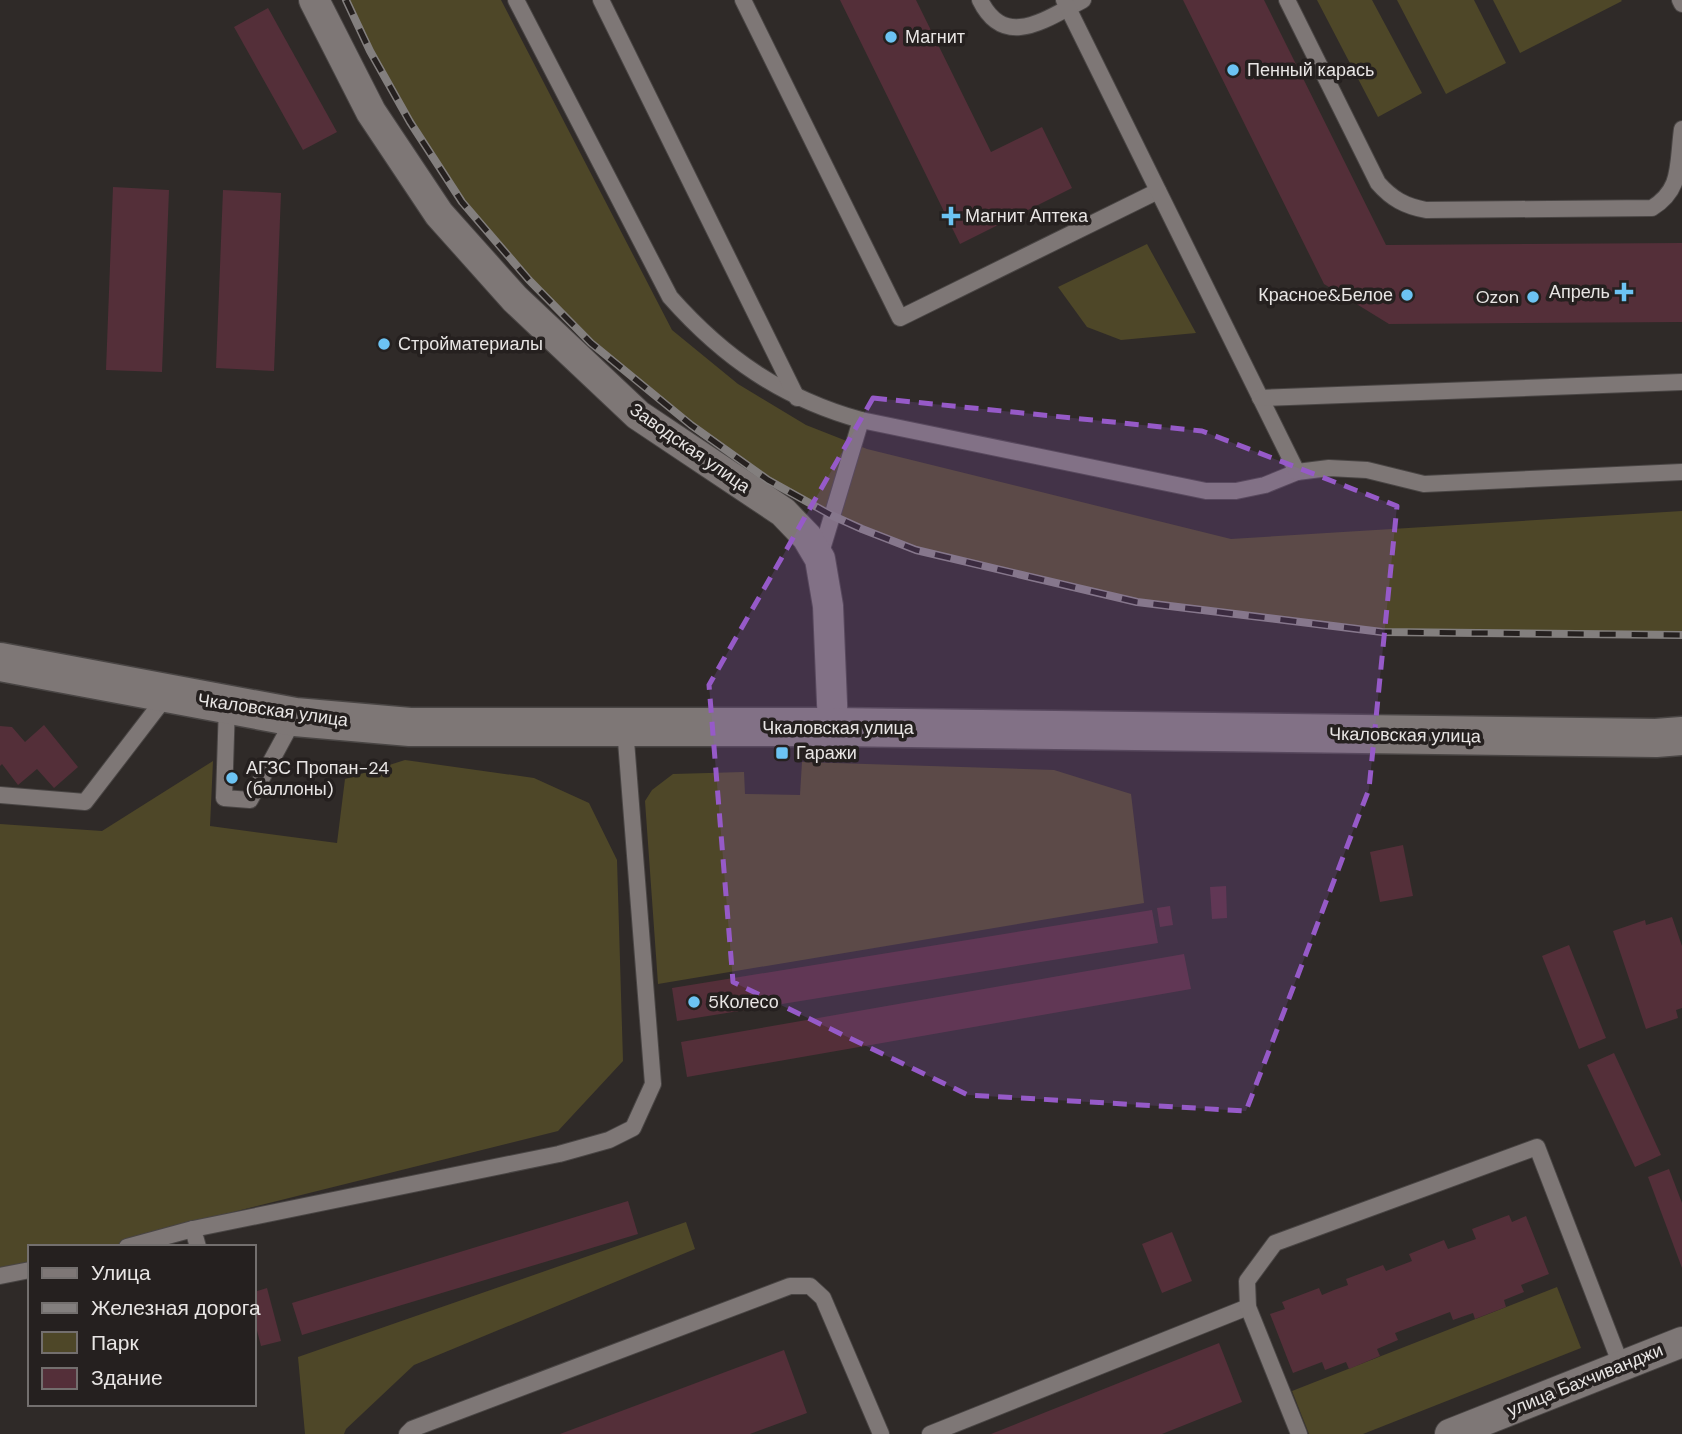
<svg xmlns="http://www.w3.org/2000/svg" width="1682" height="1434" viewBox="0 0 1682 1434" font-family="'DM Sans',sans-serif">
<style>
.green{fill:#4e4728}
.building{fill:#542f39}
.lines{fill:none;stroke-linecap:round;stroke-linejoin:round}
.lane-casing{stroke:#494544;stroke-width:18}
.street-casing{stroke:#494544;stroke-width:32}
.secondary-casing{stroke:#494544;stroke-width:41}
.lane{stroke:#7e7776;stroke-width:16}
.street{stroke:#7e7776;stroke-width:30}
.secondary{stroke:#7e7776;stroke-width:38}
.rail-casing{stroke:#837f7e;stroke-width:8}
.rail{stroke:#25201f;stroke-width:5;stroke-dasharray:16;stroke-linecap:butt}
.marked{fill:#965ac8;fill-opacity:0.2;stroke:#965ac8;stroke-width:5;stroke-dasharray:14 9;stroke-linejoin:round}
.poi-dot{fill:#6cc3f3;stroke:#25201f;stroke-width:2.5}
.labels{text-anchor:middle;dominant-baseline:central;stroke-width:7;stroke-linejoin:round;paint-order:stroke}
.poi-label{font-size:18px;fill:#e8e5e4;stroke:#25201f;text-anchor:start}
.street-label{font-size:18px;fill:#e8e5e4;stroke:#25201f}
</style>
<rect width="100%" height="100%" fill="#2f2a28"/>
<g class="green">
<polygon points="346,0 501,0 672,330 738,384 806,425 867,449 1231,539 1682,511 1682,635 1382,632 1137,602 916,550 862,529 831,515 768,480 691,425 591,343 529,280 462,202 410,122 370,51"/>
<polygon points="1317,0 1372,0 1422,93 1378,117"/>
<polygon points="1397,0 1474,0 1506,63 1446,94"/>
<polygon points="1493,0 1621,0 1622,1 1520,53"/>
<polygon points="1147,244 1196,333 1121,340 1087,327 1058,287"/>
<polygon points="405,760 534,778 589,803 617,860 623,1061 558,1131 185,1224 170,1247 30,1247 30,1274 0,1279 0,824 102,831 213,761 210,826 337,843 345,779"/>
<polygon points="802,762 1054,770 1131,794 1144,903 658,984 645,801 652,790 673,774 744,772 745,794 800,795"/>
<polygon points="686,1222 695,1249 414,1365 346,1429 344,1434 305,1434 298,1357"/>
<polygon points="1557,1287 1581,1348 1363,1434 1309,1434 1292,1391"/>
</g>
<g class="building">
<polygon points="840,0 916,0 991,152 1042,127 1072,188 960,244"/>
<polygon points="1183,0 1264,0 1386,245 1682,243 1682,322 1389,324 1324,284"/>
<polygon points="268,8 337,132 303,150 234,27"/>
<polygon points="113,187 169,190 162,372 106,370"/>
<polygon points="223,190 281,193 274,371 216,368"/>
<polygon points="44,725 78,767 54,788 37,769 18,785 2,764 0,766 0,726 12,727 25,742"/>
<polygon points="1403,845 1413,896 1380,902 1370,852"/>
<polygon points="1226,886 1227,918 1212,919 1210,887"/>
<polygon points="1170,906 1173,925 1160,927 1157,908"/>
<polygon points="1152,910 1158,943 677,1021 672,988"/>
<polygon points="1672,917 1682,946 1682,1008 1676,1010 1678,1018 1646,1029 1613,931 1645,920 1646,925"/>
<polygon points="1569,945 1606,1038 1579,1049 1542,956"/>
<polygon points="1184,954 1191,989 687,1077 681,1042"/>
<polygon points="1614,1053 1661,1155 1635,1167 1587,1065"/>
<polygon points="1669,1169 1682,1203 1682,1268 1648,1177"/>
<polygon points="628,1201 638,1234 302,1335 292,1303"/>
<polygon points="1509,1215 1512,1222 1526,1216 1549,1274 1521,1285 1524,1292 1504,1300 1506,1307 1475,1319 1473,1313 1453,1320 1450,1312 1395,1333 1398,1340 1377,1349 1380,1356 1349,1369 1346,1362 1325,1370 1322,1362 1293,1373 1270,1314 1285,1309 1282,1302 1319,1288 1322,1295 1334,1290 1348,1285 1346,1279 1383,1265 1386,1271 1412,1261 1409,1254 1444,1240 1448,1249 1476,1239 1472,1229"/>
<polygon points="1172,1232 1192,1281 1162,1293 1142,1244"/>
<polygon points="267,1288 281,1341 261,1346 254,1319 254,1292"/>
<polygon points="1219,1343 1242,1402 1162,1434 991,1434"/>
<polygon points="784,1350 807,1413 750,1434 560,1434"/>
</g>
<g class="lines">
<g class="lane-casing">
<g id="lane">
<path d="M516 0 670 297C724 358 782 398 861 420L1206 491H1236L1265 485 1297 472 1329 468 1367 470 1424 484 1682 472"/>
<polyline points="601,0 797,398"/>
<polyline points="743,0 900,318 1158,191"/>
<path d="M980 0C1005 51 1047 18 1083 0"/>
<polyline points="1064,0 1297,472"/>
<path d="M1287 0 1378 183C1392 199 1405 206 1426 210L1652 208C1682 189 1677 167 1682 129"/>
<polyline points="1680,0 1682,4"/>
<polyline points="1260,398 1682,382"/>
<polyline points="820,556 861,420"/>
<polyline points="227,705 224,798 250,800 295,717"/>
<polyline points="0,795 85,802 168,694"/>
<polyline points="127,1247 193,1229"/>
<polyline points="198,1247 193,1229 559,1154 609,1140 633,1128 653,1084 625,728"/>
<polyline points="0,1276 30,1270"/>
<polyline points="407,1434 412,1429 790,1286 810,1286 823,1298 881,1434"/>
<polyline points="930,1434 1248,1307"/>
<polyline points="1299,1434 1248,1307 1247,1281 1275,1243 1537,1147 1621,1365"/>
</g>
</g>
<g class="street-casing">
<g id="street">
<polyline points="314,0 371,112 439,214 515,299 638,415 783,512 807,537 820,559 828,606 833,727"/>
<polyline points="1450,1434 1682,1342"/>
</g>
</g>
<g class="secondary-casing">
<polyline id="secondary" points="0,662 295,717 410,727 833,727 1656,738 1682,736"/>
</g>
<use href="#lane" class="lane"/>
<use href="#street" class="street"/>
<use href="#secondary" class="secondary"/>
<g class="rail-casing">
<polyline id="rail" points="346,0 370,51 410,122 462,202 529,280 591,343 691,425 768,480 831,515 862,529 916,550 1137,602 1382,632 1682,635"/>
</g>
<use href="#rail" class="rail"/>
</g>
<path class="marked" d="M873 398 1202 431 1397 506 1369 789 1246 1111 968 1095 733 982 709 685Z"/>
<g class="poi-dot">
<circle cx="891" cy="37" r="7"/>
<circle cx="1233" cy="70" r="7"/>
<path d="M947.5 205.5h7v7h7v7h-7v7h-7v-7h-7v-7h7z"/>
<path d="M1620.5 281.5h7v7h7v7h-7v7h-7v-7h-7v-7h7z"/>
<circle cx="1407" cy="295" r="7"/>
<circle cx="1533" cy="297" r="7"/>
<circle cx="384" cy="344" r="7"/>
<rect x="775" y="746" width="14" height="14" rx="3.5"/>
<circle cx="232" cy="778" r="7"/>
<circle cx="694" cy="1002" r="7"/>
</g>
<g class="labels">
<g class="poi-label">
<text x="905" y="37">Магнит</text>
<text x="1247" y="70">Пенный карась</text>
<text x="965" y="216">Магнит Аптека</text>
<text x="1610" y="292" text-anchor="end">Апрель</text>
<text x="1393" y="295" text-anchor="end">Красное&amp;Белое</text>
<text x="1519" y="297" text-anchor="end">Ozon</text>
<text x="398" y="344">Стройматериалы</text>
<text x="796" y="753">Гаражи</text>
<text x="246" y="768">АГЗС Пропан-24<tspan x="246" dy="21">(баллоны)</tspan></text>
<text x="708" y="1002">5Колесо</text>
</g>
<g class="street-label">
<text transform="translate(690 448) rotate(35)">Заводская улица</text>
<text transform="translate(273 710) rotate(8)">Чкаловская улица</text>
<text x="838" y="728">Чкаловская улица</text>
<text transform="translate(1405 735) rotate(1)">Чкаловская улица</text>
<text transform="translate(1585 1380) rotate(-22)">улица Бахчиванджи</text>
</g>
</g>
<rect x="28" y="1245" width="228" height="161" fill="#25201f" stroke="#736f6e" stroke-width="2"/>
<rect x="42" y="1268" width="35" height="10" fill="#7e7776" stroke="#736f6e" stroke-width="2"/>
<text x="91" y="1280" font-size="21" fill="#e8e5e4">Улица</text>
<rect x="42" y="1303" width="35" height="10" fill="#837f7e" stroke="#736f6e" stroke-width="2"/>
<text x="91" y="1315" font-size="21" fill="#e8e5e4">Железная дорога</text>
<rect x="42" y="1332" width="35" height="21" fill="#4e4728" stroke="#736f6e" stroke-width="2"/>
<text x="91" y="1350" font-size="21" fill="#e8e5e4">Парк</text>
<rect x="42" y="1368" width="35" height="21" fill="#542f39" stroke="#736f6e" stroke-width="2"/>
<text x="91" y="1385" font-size="21" fill="#e8e5e4">Здание</text>
</svg>
